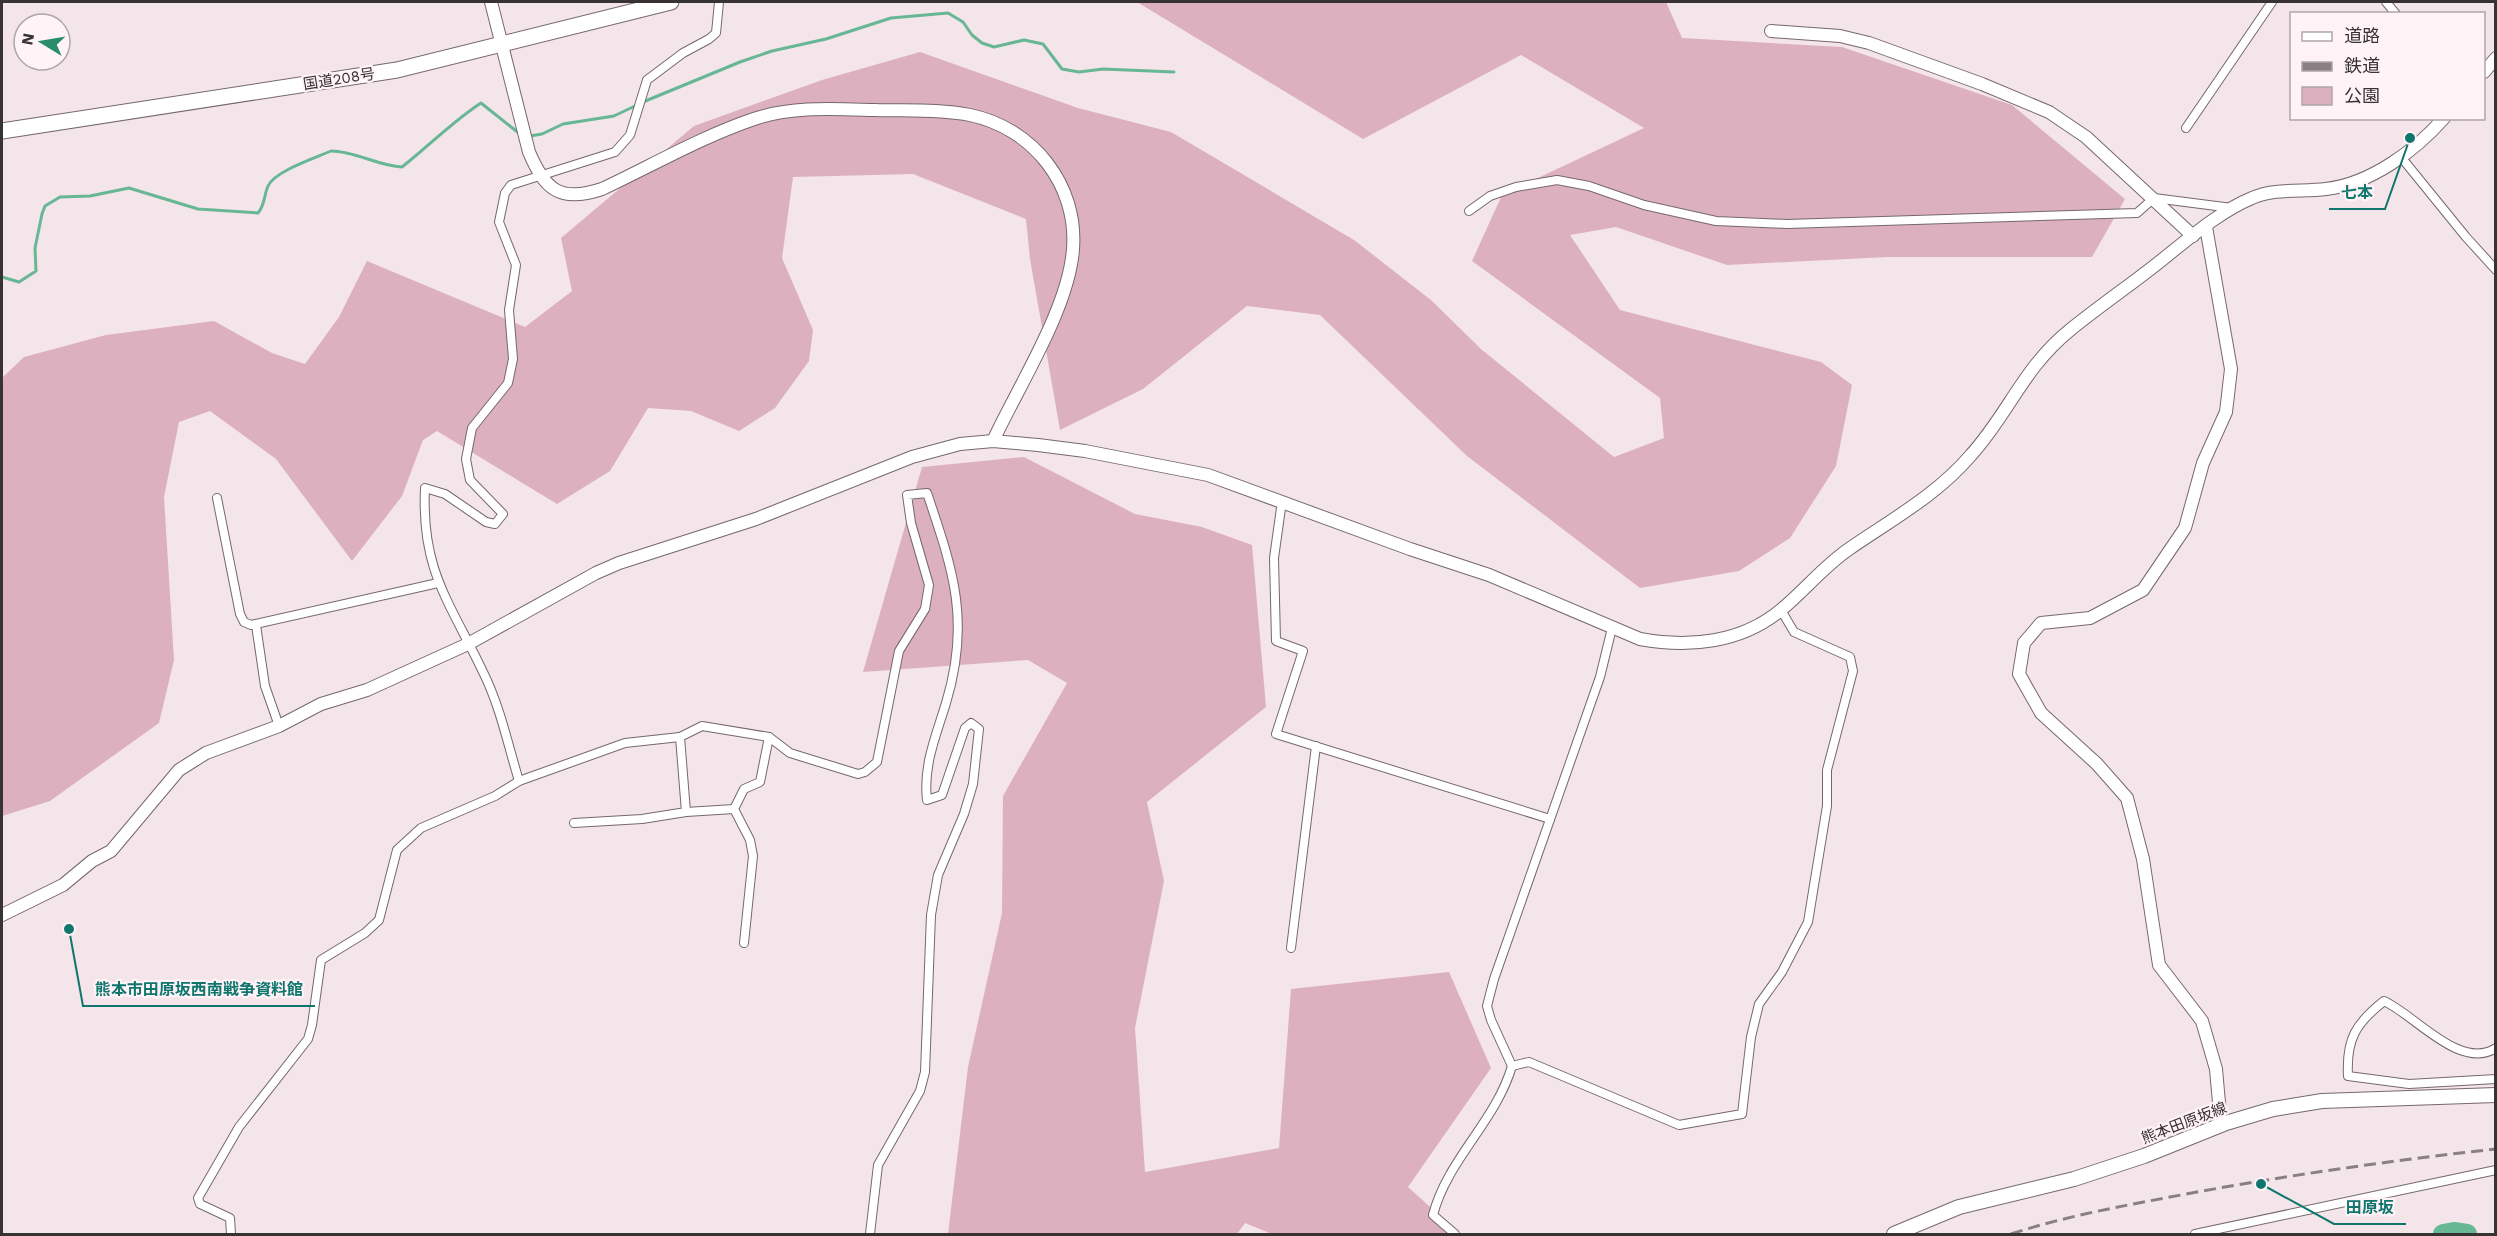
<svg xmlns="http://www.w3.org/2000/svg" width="2497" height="1236" viewBox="0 0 2497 1236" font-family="'Work Sans','Noto Sans JP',sans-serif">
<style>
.green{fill:#ddb0c0}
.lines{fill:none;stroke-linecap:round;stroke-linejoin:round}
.stream{stroke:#67b694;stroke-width:3}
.river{stroke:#67b694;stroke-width:20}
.street-casing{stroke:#75686c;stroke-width:10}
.secondary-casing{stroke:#75686c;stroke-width:14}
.primary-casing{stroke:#75686c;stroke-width:16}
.highway-casing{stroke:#75686c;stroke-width:17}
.street{stroke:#fff;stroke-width:8}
.secondary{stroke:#fff;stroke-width:12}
.primary{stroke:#fff;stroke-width:14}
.highway{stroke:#fff;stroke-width:15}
.rail{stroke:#898083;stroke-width:3;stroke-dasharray:12 6;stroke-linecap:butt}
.labels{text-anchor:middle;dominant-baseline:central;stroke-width:4.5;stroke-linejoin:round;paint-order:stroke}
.street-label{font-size:15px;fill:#373233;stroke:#fff3f7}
.leader{fill:none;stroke:#0f766e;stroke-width:2}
.callout-dot{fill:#0f766e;stroke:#fff3f7;stroke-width:2}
.callout-label{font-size:16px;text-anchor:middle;font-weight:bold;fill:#0f766e;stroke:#fff3f7;stroke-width:4.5;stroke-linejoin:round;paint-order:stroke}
</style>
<rect width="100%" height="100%" fill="#f4e5ea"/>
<g class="green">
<polygon points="1137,2 1666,2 1682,38 1842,47 2012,105 2125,199 2092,257 1887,257 1727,265 1616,227 1570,235 1620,310 1821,362 1852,385 1836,466 1790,538 1739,571 1640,588 1467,456 1320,315 1247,306 1143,389 1060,430 1030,259 1026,219 913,174 793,177 782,258 813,330 809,361 775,408 739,431 691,411 648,408 610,471 557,504 437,431 423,440 402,496 352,561 276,459 210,411 179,422 164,497 174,660 159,723 50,801 2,816 2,378 24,357 106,335 214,321 272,353 305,364 339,317 367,261 525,327 572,291 561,238 694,126 822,80 920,52 1078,108 1171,132 1354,240 1431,300 1481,349 1614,457 1664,438 1660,398 1472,261 1502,195 1644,128 1521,55 1363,139"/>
<polygon points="1024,457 1135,514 1202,527 1252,545 1266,707 1147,802 1164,881 1135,1028 1145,1172 1279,1148 1291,989 1449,972 1491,1068 1408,1187 1460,1234 1272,1234 1245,1223 1237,1234 948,1234 968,1067 1002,913 1003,796 1067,683 1028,660 863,672 922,467"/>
</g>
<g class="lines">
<g class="stream">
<polyline points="643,102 740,62 772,51 826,39 891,18 948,13 963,22 972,35 982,43 994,47 1024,40 1043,44 1062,69 1079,72 1103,69 1174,72"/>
<polyline points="530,136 542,134 563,124 614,116 637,105"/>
<path d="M2 277 19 282 36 271 35 248 42 214 45 206 60 197 90 196 129 188 198 209 258 213C265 205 264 195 268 186 275 171 315 158 331 151 355 151 378 166 402 167 429 146 453 121 481 103L520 134"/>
</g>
<polyline class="river" points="2443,1234 2454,1232 2467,1234"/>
<g class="street-casing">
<g id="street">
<polyline points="2386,2 2396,14"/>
<polyline points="2186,128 2272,2"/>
<polyline points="2401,157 2466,237 2496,270"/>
<polyline points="1469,211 1490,196 1516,187 1557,180 1589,186 1644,205 1716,221 1787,224 2137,213 2154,198 2232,208"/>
<polyline points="217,498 240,614 244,622 251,625 438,583"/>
<polyline points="1282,501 1274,558 1276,641 1303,651 1276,734 1550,819"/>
<polyline points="256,625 265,686 279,726"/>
<path d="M519 781C508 745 500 706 483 672 450 602 421 571 425 488L445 494 486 522 495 524 503 514 470 480 466 459 472 428 508 383 513 359 509 310 516 265 499 222 505 193 511 185 615 152 630 135 647 80 683 53 709 39 716 33 719 2"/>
<polyline points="734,809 744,789 760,782 769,737"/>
<polyline points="686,812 734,809 750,840 753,856 744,943"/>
<polyline points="574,823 642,819 686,812 680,737"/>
<polyline points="1291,948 1316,746"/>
<path d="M2496 1048C2460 1071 2415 1015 2384 1001 2356 1023 2346 1039 2348 1076L2409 1084 2496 1079"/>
<polyline points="1512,1066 1529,1062 1679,1125 1742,1114 1751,1037 1759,1004 1782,972 1808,922 1827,806 1827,770 1853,671 1850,657 1794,632 1781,610"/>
<polyline points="1512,1066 1491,1020 1487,1006 1494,979 1600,677 1612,628"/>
<path d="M231 1234 230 1218 200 1204 198 1198 239 1127 308 1039 312 1025 321 960 365 933 379 920 397 850 421 828 495 796 519 781 625 743 680 737 702 726 769 737 790 753 858 774 865 772 877 762 899 651 925 609 929 585 911 523 907 495 927 493C953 570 971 621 946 703 936 736 923 765 927 800L942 795 965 728 971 723 979 729 973 784 964 814 938 875 931 915 925 1072 920 1091 878 1165 870 1234"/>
<path d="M1455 1234 1433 1215C1447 1160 1496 1121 1512 1066"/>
<polyline points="2195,1234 2496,1170"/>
</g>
</g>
<g class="secondary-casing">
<g id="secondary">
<path d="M491 2 529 152C545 190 560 203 602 189 651 166 701 137 754 119 792 106 835 109 875 110 906 111 939 109 970 115 1033 128 1078 185 1073 249 1069 308 1018 387 993 441"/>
<polyline points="1771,31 1840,36 1869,43 1982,84 2049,112 2086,137 2193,236"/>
<polyline points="2484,72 2496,58"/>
<polyline points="2206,227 2231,369 2226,412 2203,463 2185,528 2143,590 2090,618 2041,623 2024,643 2019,674 2041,713 2097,764 2127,798 2143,859 2159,965 2202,1021 2216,1069 2221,1125"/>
<path d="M2 915 63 885 92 861 111 851 179 770 206 753 279 726 321 704 367 690 468 644 596 573 619 563 756 519 912 457 960 444 993 441 1038 445 1085 451 1208 475 1410 549 1489 575 1640 639C1689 648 1742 643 1782 609 1805 590 1824 566 1849 549 1891 520 1937 495 1971 455 2009 413 2023 368 2070 330 2097 308 2126 288 2153 267 2184 243 2216 213 2252 198 2274 188 2302 192 2326 189 2370 184 2415 151 2444 118"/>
</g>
</g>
<g class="primary-casing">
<polyline id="primary" points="1894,1234 1959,1207 2074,1179 2144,1156 2226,1123 2273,1109 2322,1101 2496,1095"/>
</g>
<g class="highway-casing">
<polyline id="highway" points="2,131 397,70 671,2"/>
</g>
<use href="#street" class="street"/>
<use href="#secondary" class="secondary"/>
<use href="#primary" class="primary"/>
<use href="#highway" class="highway"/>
<path class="rail" d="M2011 1234C2072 1214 2134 1204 2197 1192 2297 1174 2395 1160 2496 1149"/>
</g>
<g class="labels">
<g class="street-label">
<text transform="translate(339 79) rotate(-9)">国道208号</text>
<text transform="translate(2184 1123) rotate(-21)">熊本田原坂線</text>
</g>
</g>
<path class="leader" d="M2410 138L2385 209H2329M69 929L83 1006H315M2261 1184L2334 1224H2406"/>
<g class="callout-dot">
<circle cx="2410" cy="138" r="6"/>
<circle cx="69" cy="929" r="6"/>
<circle cx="2261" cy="1184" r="6"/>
</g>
<g class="callout-label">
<text x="2357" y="198">七本</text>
<text x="199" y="995">熊本市田原坂西南戦争資料館</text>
<text x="2370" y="1213">田原坂</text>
</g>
<rect width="2497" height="1236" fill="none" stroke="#373233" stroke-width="6"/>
<rect x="2290" y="12" width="195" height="108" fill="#fff3f7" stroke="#afa6a9" stroke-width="1.5"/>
<rect x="2302" y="32" width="30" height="9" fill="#ffffff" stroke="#afa6a9" stroke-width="1.5"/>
<text x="2344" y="42" font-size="18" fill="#373233">道路</text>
<rect x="2302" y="62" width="30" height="9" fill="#898083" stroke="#afa6a9" stroke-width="1.5"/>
<text x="2344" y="72" font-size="18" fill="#373233">鉄道</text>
<rect x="2302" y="87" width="30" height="18" fill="#ddb0c0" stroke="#afa6a9" stroke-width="1.5"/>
<text x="2344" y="102" font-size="18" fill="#373233">公園</text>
<g transform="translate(42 42) rotate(281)"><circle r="28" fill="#fff3f7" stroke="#afa6a9" stroke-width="1.5"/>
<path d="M0-4.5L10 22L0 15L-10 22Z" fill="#288d68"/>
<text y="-9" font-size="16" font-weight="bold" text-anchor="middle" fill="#373233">N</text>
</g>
</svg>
